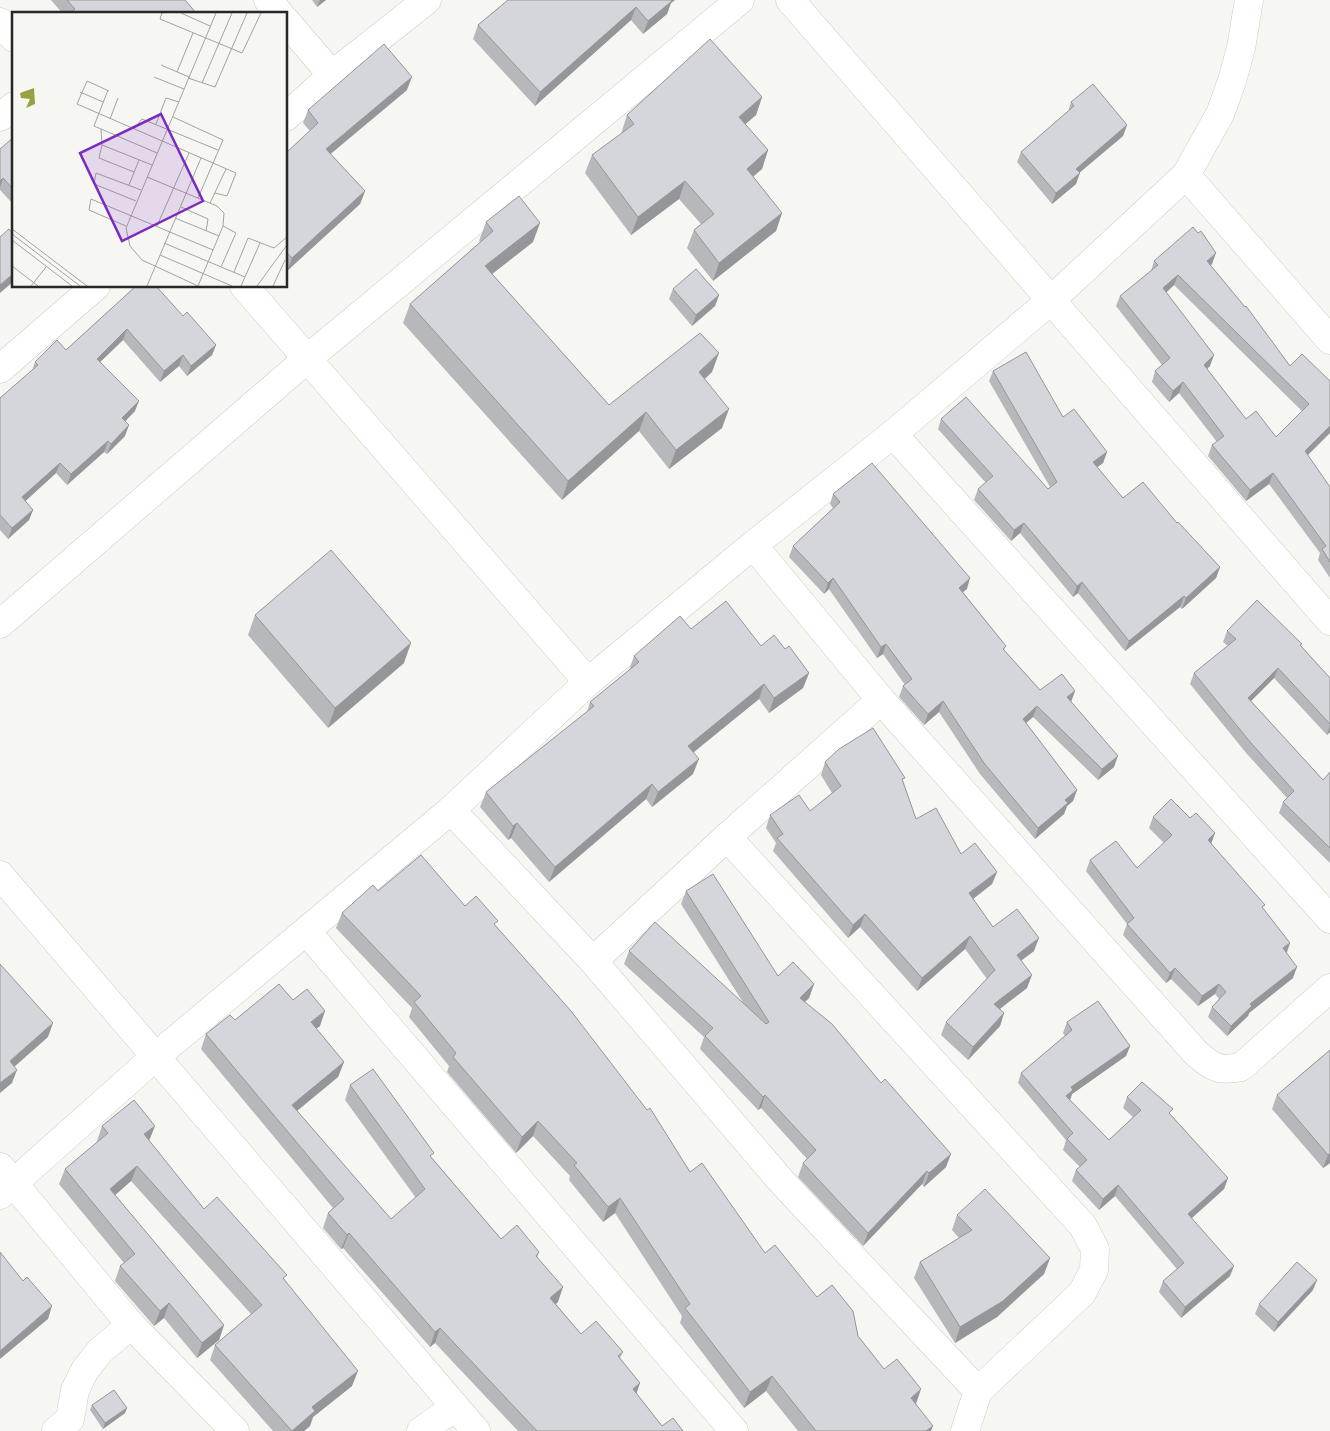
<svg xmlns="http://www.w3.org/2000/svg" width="1330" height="1431" viewBox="0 0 1330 1431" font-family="'Fira Sans',sans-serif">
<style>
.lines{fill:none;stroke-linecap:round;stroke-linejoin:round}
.minor-casing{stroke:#cdcdc8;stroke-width:29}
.minor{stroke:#fff;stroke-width:28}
.wall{fill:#b7b8bc;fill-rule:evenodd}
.shaded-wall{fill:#959699}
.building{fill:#d5d6db;stroke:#959699;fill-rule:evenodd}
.inset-road{fill:none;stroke:#a3a4a0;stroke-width:1}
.view{fill:#7b2cbf;fill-opacity:0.15;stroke:#7b2cbf;stroke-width:2.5}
.inset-edge{fill:none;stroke:#272725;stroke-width:2.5}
</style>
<rect width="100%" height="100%" fill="#f6f7f2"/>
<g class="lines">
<g class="minor-casing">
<g id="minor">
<polyline points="268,0 280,14"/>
<polyline points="790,0 1330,621"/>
<polyline points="286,21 332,75"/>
<polyline points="0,22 14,38"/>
<polyline points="0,117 14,106"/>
<polyline points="286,117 332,75 427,0"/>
<polyline points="1186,175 1330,340"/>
<polyline points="244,286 588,682"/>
<polyline points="0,369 96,286"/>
<polyline points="893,434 1330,919"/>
<path d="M753 545 881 700 1196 1053C1212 1067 1219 1072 1241 1067L1330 988"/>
<polyline points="0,624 307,359 740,0"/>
<polyline points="451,810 593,961 782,1182 978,1391 1082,1293 1094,1270 1095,1249 1083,1226 727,837"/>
<polyline points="0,875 476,1431"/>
<polyline points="307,932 734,1431"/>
<polyline points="593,961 727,837 881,700"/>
<polyline points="0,1167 131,1325 235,1431"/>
<polyline points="0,1195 155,1057 451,810 588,682 753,545 893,434 1050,301 1186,175 1220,114 1232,81 1241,48 1249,0"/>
<polyline points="56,1431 70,1419 75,1390 85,1370 100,1351 131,1325"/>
<polyline points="421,1431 455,1407"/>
<polyline points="965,1431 978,1391"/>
</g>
</g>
<use href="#minor" class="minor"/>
</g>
<g class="wall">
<polygon points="51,0 185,0 197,14 63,14"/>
<polygon points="312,0 326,0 317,7"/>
<polygon points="508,0 675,0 671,3 667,14 643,34 631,20 535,106 473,39 478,25"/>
<polygon points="407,90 330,154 365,191 360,204 287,271 286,270 286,153 310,131 303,123 308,110"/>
<polygon points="762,97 756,115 745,124 768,150 762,169 753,176 782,213 776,231 713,281 687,248 694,230 701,224 679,199 631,235 585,173 592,155 621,134 627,115"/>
<polygon points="1071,102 1127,125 1123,136 1079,173 1076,184 1052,204 1017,162 1021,152 1068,112"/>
<polygon points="14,137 14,205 0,190 0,149"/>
<polygon points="486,222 533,242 492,274 609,405 712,372 705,379 722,428 669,469 639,431 562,500 403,323 410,304 480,242 479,241"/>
<path d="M1154 261 1212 264 1210 266 1290 366 1330 381 1307 455 1330 487V578L1318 560 1320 553 1269 484 1246 501 1208 456 1212 445 1217 442 1179 393 1169 402 1152 382 1155 371 1162 365 1116 306 1120 296 1151 271ZM1174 285 1302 411 1276 437 1246 419 1207 369 1210 366 1166 293Z"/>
<polygon points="136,286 183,316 216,345 212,355 187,376 179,366 160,382 123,340 100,362 135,411 125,421 125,436 107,454 104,452 67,485 56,473 25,501 33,510 29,520 8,539 0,530 0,398 32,371 35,362 66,350"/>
<polygon points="673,289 719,295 715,306 692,326 669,299"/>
<polygon points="993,371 1063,417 1107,452 1103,463 1097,467 1123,498 1177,523 1220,567 1216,578 1182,609 1180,607 1125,651 1078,593 1073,597 1020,533 1011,541 974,500 978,489 986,483 938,429 941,419 1048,489 1050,487 989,381"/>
<polygon points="833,494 967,589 963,592 1006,646 1004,650 1040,690 1075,691 1071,701 1114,767 1098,780 1033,717 1026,723 1077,790 1073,801 1067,806 1064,814 1035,839 980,774 939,712 924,725 899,697 903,686 905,685 883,654 877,658 829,589 824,594 789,557 793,546 833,508 830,504"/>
<polygon points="255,615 404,663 328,728 248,635"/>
<polygon points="691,629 761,646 785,649 809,673 803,688 769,713 759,699 693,752 693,774 652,807 646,799 549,882 511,838 508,840 480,807 486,792 587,712 590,702 629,670 634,656"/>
<polygon points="1227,631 1301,646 1330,678 1330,732 1327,735 1274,678 1251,701 1323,780 1330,772 1330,863 1279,813 1283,802 1287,798 1247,754 1190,684 1194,673 1228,646 1223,642"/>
<polygon points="825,762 903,782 916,819 961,854 997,872 992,884 973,899 993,927 1034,951 1021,961 1027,988 1000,1009 1004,1013 1000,1026 968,1060 941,1035 946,1022 987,979 965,949 917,991 860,927 848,938 773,851 776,843 766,828 770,815 810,811 832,793 821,775"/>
<polygon points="1153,817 1190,818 1215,833 1211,843 1290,943 1287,953 1293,978 1249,1013 1248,1016 1227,1036 1208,1017 1212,1007 1219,999 1215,994 1198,1006 1171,979 1166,983 1123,935 1127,924 1086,871 1090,860 1137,868 1164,843 1149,828"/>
<polygon points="378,891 465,906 496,926 690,1172 765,1253 817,1297 858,1336 884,1369 916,1404 931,1431 798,1431 766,1391 744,1408 680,1323 682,1316 615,1213 603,1222 569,1180 570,1176 533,1136 516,1153 447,1072 449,1066 409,1017 412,1008 336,928 342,913"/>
<polygon points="686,891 778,976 814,984 809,998 805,1002 946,1167 924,1187 922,1184 863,1246 798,1177 803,1163 807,1159 761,1108 758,1110 700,1049 704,1037 624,964 629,951 744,1004 681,904"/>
<polygon points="293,1000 320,1026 316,1029 344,1062 338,1077 297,1111 391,1219 416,1198 345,1100 350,1085 432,1158 501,1239 539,1252 537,1258 558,1302 556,1304 581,1334 623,1352 620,1358 637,1394 662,1426 683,1431 518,1431 435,1343 430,1347 343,1248 341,1249 323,1228 328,1213 333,1208 201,1049 206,1034 235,1020"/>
<polygon points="1067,1022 1130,1046 1126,1056 1072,1094 1070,1100 1109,1140 1133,1117 1123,1108 1127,1097 1171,1115 1228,1178 1224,1189 1192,1218 1230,1276 1181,1318 1159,1292 1163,1281 1177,1269 1115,1196 1099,1210 1072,1181 1076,1170 1080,1167 1063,1150 1066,1140 1018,1083 1021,1073 1065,1036 1063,1033"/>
<polygon points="1330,1050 1330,1163 1323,1168 1272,1109 1277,1095"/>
<polygon points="102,1126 149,1141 204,1209 285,1281 352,1386 313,1417 310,1426 304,1431 273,1431 210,1360 215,1345 251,1314 131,1181 115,1195 224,1325 219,1340 197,1358 164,1318 154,1326 115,1281 120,1266 124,1263 59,1184 65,1169 97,1142 97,1141"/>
<polygon points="957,1215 1050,1258 1044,1274 997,1317 955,1343 914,1278 920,1262 959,1238 952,1230"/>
<polygon points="1313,1290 1274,1332 1255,1314 1259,1304"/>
<polygon points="92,1405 127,1408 125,1413 103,1429 90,1410"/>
</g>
<g class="shaded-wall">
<polygon points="320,0 326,0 317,7"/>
<polygon points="667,0 675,0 671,3 667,14 643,34 648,21"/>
<polygon points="636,7 631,20 535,106 540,92"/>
<polygon points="412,77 407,90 321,162 326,149"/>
<polygon points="762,97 756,115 733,135 739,117"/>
<polygon points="1127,125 1123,136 1072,179 1076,169"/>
<polygon points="768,150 762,169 741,187 747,169"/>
<polygon points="1080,173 1076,184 1052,204 1056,193"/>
<polygon points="3,178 0,188 0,181"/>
<polygon points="685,181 679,199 631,235 638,217"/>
<polygon points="365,191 360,204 287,271 292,258"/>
<polygon points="782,213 776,231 713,281 719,263"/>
<polygon points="540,223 533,242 478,285 485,266"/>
<polygon points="1216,253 1212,264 1203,272 1207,261"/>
<polygon points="14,273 14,281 0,293 0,285"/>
<polygon points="1178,275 1174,285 1159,299 1163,288"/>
<polygon points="719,295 715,306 692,326 696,315"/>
<polygon points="127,329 123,340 93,369 97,359"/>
<polygon points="216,345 212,355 187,376 191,366"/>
<polygon points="719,353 712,372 692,390 699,372"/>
<polygon points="183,355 179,366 160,382 164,371"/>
<polygon points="1214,355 1210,366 1200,375 1204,365"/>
<polygon points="1183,382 1179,393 1169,402 1173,391"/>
<polygon points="139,401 135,411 118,429 122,418"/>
<polygon points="729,409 722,428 669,469 676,450"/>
<polygon points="646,412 639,431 562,500 568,481"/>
<polygon points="129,425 125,436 107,454 111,444"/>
<polygon points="1330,426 1330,433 1301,462 1305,451"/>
<polygon points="108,441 104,452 67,485 71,474"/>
<polygon points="1107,452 1103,463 1089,473 1093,462"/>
<polygon points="60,463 56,473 18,508 22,497"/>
<polygon points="1273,473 1269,484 1246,501 1250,490"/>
<polygon points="33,510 29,520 8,539 12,528"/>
<polygon points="1024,523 1020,533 1011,541 1014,530"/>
<polygon points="1220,567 1216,578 1182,609 1186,598"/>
<polygon points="833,578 829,589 824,594 828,583"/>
<polygon points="970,578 967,589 955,598 959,588"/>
<polygon points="1082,582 1078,593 1073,597 1077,586"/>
<polygon points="1184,596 1180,607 1125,651 1129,641"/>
<polygon points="411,643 404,663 328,728 335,708"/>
<polygon points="886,644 883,654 877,658 881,647"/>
<polygon points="1278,668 1274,678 1244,708 1248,698"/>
<polygon points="809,673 803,688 769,713 774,698"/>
<polygon points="764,684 759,699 683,761 688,746"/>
<polygon points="1075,691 1071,702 1067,697"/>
<polygon points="943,701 939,712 924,725 928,714"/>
<polygon points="1037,706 1033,717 1019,729 1023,719"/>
<polygon points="1330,725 1330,732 1327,735"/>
<polygon points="1118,756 1114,767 1098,780 1102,769"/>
<polygon points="699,759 693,774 652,807 658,792"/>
<polygon points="652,784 646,799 549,882 555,867"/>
<polygon points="1077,790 1073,801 1067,806 1064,814 1035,839 1038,828 1065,800"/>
<polygon points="517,823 511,838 508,840 513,826"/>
<polygon points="1215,833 1211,844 1208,840"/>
<polygon points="997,872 992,884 964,906 969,893"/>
<polygon points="865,914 860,927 848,938 853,925"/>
<polygon points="970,936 965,949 917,991 922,978"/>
<polygon points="1039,938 1034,951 1012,967 1017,955"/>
<polygon points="1290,943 1286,953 1283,948"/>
<polygon points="1297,967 1293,978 1249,1013 1248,1016 1227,1036 1231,1026 1250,1004"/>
<polygon points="1175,968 1171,979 1166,983 1170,973"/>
<polygon points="1032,975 1027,988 989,1017 994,1004"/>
<polygon points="814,984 809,998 795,1011 800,998"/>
<polygon points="1219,984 1215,994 1198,1006 1202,996"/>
<polygon points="325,1011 320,1026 305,1037 311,1022"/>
<polygon points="1004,1013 1000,1026 968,1060 973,1047"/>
<polygon points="53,1023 48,1037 5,1075 10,1061"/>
<polygon points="1130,1046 1126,1056 1072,1094 1070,1100 1066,1096 1071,1087"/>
<polygon points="344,1062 338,1077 287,1119 292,1105"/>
<polygon points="17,1070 12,1083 0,1093 0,1083"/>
<polygon points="765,1095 761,1108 758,1110 763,1097"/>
<polygon points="538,1121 533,1136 516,1153 522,1137"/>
<polygon points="155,1126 149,1141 144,1134"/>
<polygon points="1330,1153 1330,1163 1323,1168 1328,1155"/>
<polygon points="951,1154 946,1167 924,1187 929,1173"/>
<polygon points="137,1166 131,1181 105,1204 110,1189"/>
<polygon points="927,1171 922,1184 863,1246 868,1233"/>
<polygon points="1228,1178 1224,1189 1185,1224 1188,1214"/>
<polygon points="1118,1185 1115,1196 1099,1210 1103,1199"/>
<polygon points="620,1198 615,1213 603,1222 608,1207"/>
<polygon points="349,1233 343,1248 341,1249 347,1235"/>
<polygon points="1050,1258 1044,1274 997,1317 955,1343 960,1327"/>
<polygon points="1234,1266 1230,1276 1181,1318 1185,1307"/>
<polygon points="1317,1280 1313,1290 1274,1332 1278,1322"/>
<polygon points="563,1287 558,1302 545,1312 550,1298"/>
<polygon points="169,1303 164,1318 154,1326 160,1311"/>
<polygon points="52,1306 48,1319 0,1359 0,1351"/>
<polygon points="224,1325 219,1340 197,1358 202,1343"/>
<polygon points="440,1328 435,1343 430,1347 435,1332"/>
<polygon points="358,1371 352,1386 313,1417 310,1426 304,1431 292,1431 312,1407"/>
<polygon points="772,1376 766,1391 744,1408 750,1392"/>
<polygon points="640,1383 635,1398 633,1389"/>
<polygon points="921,1389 916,1404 911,1398"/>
<polygon points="127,1408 125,1413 103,1429 105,1423"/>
<polygon points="933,1426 931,1431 926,1431"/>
</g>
<g class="building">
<polygon points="67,0 185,0 197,14 69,14 75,9"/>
<polygon points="508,0 671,0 672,1 648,21 636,7 540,92 478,25"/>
<polygon points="710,39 762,97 739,117 768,150 747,169 782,213 719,263 694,230 714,214 685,181 638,217 592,155 634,124 627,115"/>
<polygon points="384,44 412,77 326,149 365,191 292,258 286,252 286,153 318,123 308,110"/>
<polygon points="1093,84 1127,125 1076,169 1080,173 1056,193 1021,152 1074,106 1071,102"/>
<polygon points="14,137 14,190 3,178 0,181 0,149"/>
<polygon points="519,196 540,223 485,266 609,405 700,333 719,353 699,372 729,409 676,450 646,412 568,481 410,304 493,231 486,222"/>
<path d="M1193 227 1198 233 1201 231 1216 253 1207 261 1245 307 1246 306 1290 366 1302 354 1330 381V426L1305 451 1330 487V562L1322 549 1326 546 1273 473 1250 490 1212 445 1224 436 1183 382 1173 391 1155 371 1170 358 1120 296 1158 265 1154 261ZM1178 275 1309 404 1276 437 1256 411 1246 419 1204 365 1214 355 1163 288Z"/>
<polygon points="9,229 14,235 14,273 0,285 0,237"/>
<polygon points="696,269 719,295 696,315 673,289"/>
<polygon points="136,286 156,286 183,316 187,312 216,345 191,366 183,355 164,371 127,329 97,359 139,401 122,418 129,425 111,444 108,441 71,474 60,463 22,497 33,510 12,528 0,515 0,398 38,365 35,362 57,340 66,350"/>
<polygon points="1026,352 1063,417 1074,409 1107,452 1093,462 1123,498 1143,482 1177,523 1178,522 1220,567 1186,598 1184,596 1129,641 1082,582 1077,586 1024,523 1014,530 978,489 993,476 941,419 966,397 1048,489 1057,482 993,371"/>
<polygon points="872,463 970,578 959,588 1006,646 1003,649 1040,690 1062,674 1075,691 1067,697 1118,756 1102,769 1037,706 1023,719 1077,790 1065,800 1068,803 1038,828 984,763 943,701 928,714 903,686 912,679 886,644 881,647 833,578 828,583 793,546 840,502 833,494"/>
<polygon points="331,550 411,643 335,708 255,615"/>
<polygon points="1257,600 1302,644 1300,645 1330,678 1330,724 1278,668 1248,698 1323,780 1330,772 1330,848 1283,802 1294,791 1251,743 1194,673 1236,639 1227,631"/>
<polygon points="726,601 761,646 774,635 785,649 789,646 809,673 774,698 764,684 688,746 699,759 658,792 652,784 555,867 517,823 513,826 486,792 594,706 590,702 639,662 634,656 680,616 691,629"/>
<polygon points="873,728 905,778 902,779 916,819 936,808 961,854 975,843 997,872 969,893 993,927 1017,909 1039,938 1017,955 1032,975 994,1004 1004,1013 973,1047 946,1022 995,970 970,936 922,978 865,914 853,925 777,838 783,834 770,815 799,795 810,811 841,786 825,762 839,749"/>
<polygon points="1171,799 1190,818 1196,813 1215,833 1208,840 1265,905 1262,907 1290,943 1283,948 1297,967 1250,1004 1252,1006 1231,1026 1212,1007 1226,992 1219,984 1202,996 1175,968 1170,973 1127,924 1134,918 1090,860 1116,841 1137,868 1172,835 1153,817"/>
<polygon points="421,855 465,906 476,896 498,921 494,924 571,1011 647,1110 650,1108 690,1172 702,1163 765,1253 775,1245 817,1297 832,1285 853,1311 858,1336 884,1369 897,1359 921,1389 911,1398 933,1426 926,1431 816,1431 772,1376 750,1392 685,1308 690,1304 620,1198 608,1207 574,1165 577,1163 538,1121 522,1137 453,1057 456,1053 414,1002 421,996 342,913 373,885 378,891"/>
<polygon points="713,874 778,976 793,962 814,984 800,998 832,1024 881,1083 885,1079 951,1154 929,1173 927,1171 868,1233 803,1163 816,1150 765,1095 763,1097 705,1036 713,1028 629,951 655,922 766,1024 769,1022 686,891"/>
<polygon points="0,964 53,1023 10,1061 17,1070 0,1083"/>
<polygon points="279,984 293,1000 307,989 325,1011 311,1022 344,1062 292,1105 391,1219 425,1189 350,1085 373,1069 434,1153 430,1156 501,1239 517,1225 539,1252 536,1256 563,1287 550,1298 581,1334 596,1321 623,1352 618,1356 640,1383 633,1389 662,1426 673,1418 683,1431 537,1431 440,1328 435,1332 349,1233 347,1235 328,1213 344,1199 206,1034 230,1015 235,1020"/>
<polygon points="1098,1001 1130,1046 1071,1087 1073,1090 1066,1096 1109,1140 1141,1110 1127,1097 1142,1082 1173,1109 1169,1113 1228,1178 1188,1214 1234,1266 1185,1307 1163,1281 1184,1263 1118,1185 1103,1199 1076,1170 1087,1160 1067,1139 1073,1133 1021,1073 1072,1030 1067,1022"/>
<polygon points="1330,1050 1330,1153 1328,1155 1277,1095"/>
<polygon points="134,1100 155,1126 144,1134 204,1209 217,1197 287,1275 283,1278 358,1371 312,1407 315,1411 292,1431 215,1345 262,1305 137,1166 110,1189 224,1325 202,1343 169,1303 160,1311 120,1266 135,1254 65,1169 108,1133 102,1126"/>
<polygon points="985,1189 1050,1258 1003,1301 960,1327 920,1262 972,1230 957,1215"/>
<polygon points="0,1252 23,1281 27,1277 52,1306 0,1351"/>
<polygon points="1297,1262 1317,1280 1278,1322 1259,1304"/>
<polygon points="114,1390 127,1408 105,1423 92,1405"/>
</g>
<g transform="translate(12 12)">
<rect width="275" height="275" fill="#f6f7f2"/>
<path d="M22 76 23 92 14 96 18 87 9 86 8 81Z" fill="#99a141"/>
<path class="inset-road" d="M150 1 148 7 230 41 249 1M169 1 198 14M149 53 177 65M165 60 181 21M142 65 172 77M176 66 203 75 235 1M190 71 220 1M96 78 82 114 145 141M97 79 75 69 65 92 224 161 215 184 203 181M68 80 91 90M161 105 211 128 186 186M98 107 106 86M144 112 154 86 167 90M89 117 90 133M122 117 130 107 206 138M122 160 87 146 90 133 140 153M135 165 205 194 212 201 211 214 186 274M117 173 127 148M124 189 82 172 84 161 129 178M198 191 214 157M169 195 196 207 194 219M163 206 207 224M114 214 77 198 79 187 201 238M145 214 177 141M0 217 75 274M0 222 68 274M0 228 60 274M152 231 233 265M148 243 220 274M0 254 26 274M209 255 224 221 211 214M222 260 236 226 262 236 275 225M19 274 34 255M135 274 189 146M186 274 130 248 118 234 114 216 204 1M229 274 248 231M245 274 275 233M261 274 273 248"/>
<path class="view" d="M149 102 191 189 110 229 68 141Z"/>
<rect width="275" height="275" class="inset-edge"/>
</g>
</svg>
